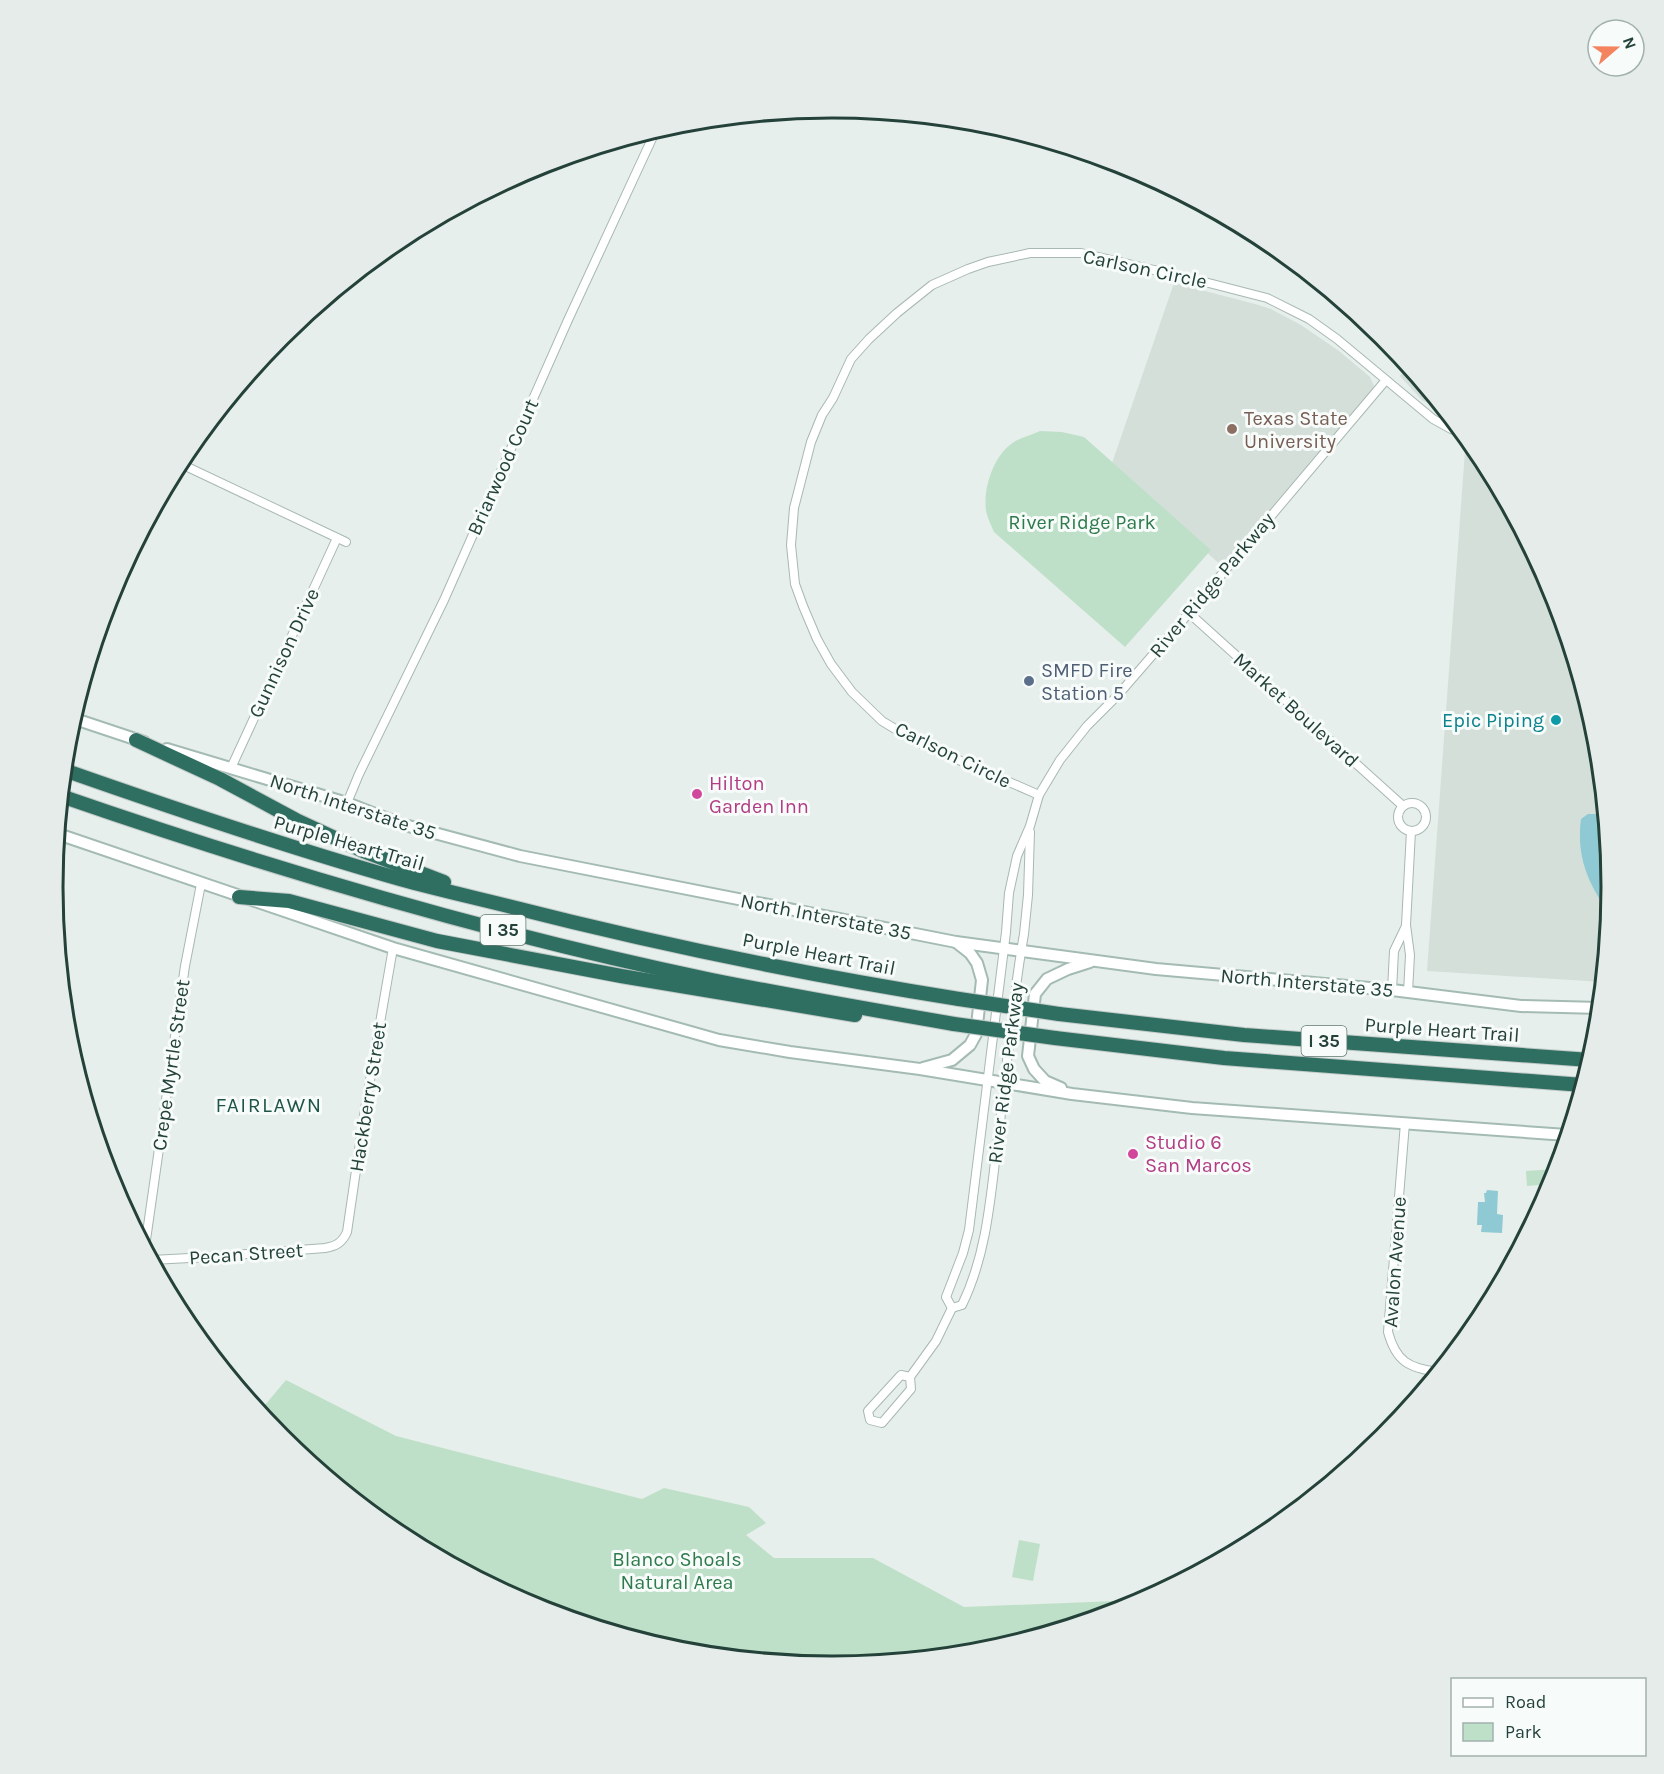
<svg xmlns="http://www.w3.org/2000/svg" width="1664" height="1774" viewBox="0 0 1664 1774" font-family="Karla,sans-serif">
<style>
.built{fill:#d4dfda}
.green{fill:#bfe0c8}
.water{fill:#8ec9d4}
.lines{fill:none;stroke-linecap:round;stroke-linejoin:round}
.street-casing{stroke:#a8b8b2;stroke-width:10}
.secondary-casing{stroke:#a4bbb3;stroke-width:14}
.highway-casing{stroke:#c2cac8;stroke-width:16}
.street{stroke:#fff;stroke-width:8}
.secondary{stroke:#fff;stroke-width:10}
.highway{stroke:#2f6f62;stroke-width:14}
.highway-bridge-casing{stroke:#c2cac8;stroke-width:16;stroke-linecap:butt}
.highway-bridge{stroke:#2f6f62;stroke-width:14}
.education-dot{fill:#8d6e63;stroke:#f7fbf9;stroke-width:2}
.service-dot{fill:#5c6f8a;stroke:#f7fbf9;stroke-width:2}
.culture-dot{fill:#0f9aa8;stroke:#f7fbf9;stroke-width:2}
.hotel-dot{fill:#d1479c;stroke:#f7fbf9;stroke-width:2}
.labels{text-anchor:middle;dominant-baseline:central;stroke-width:6;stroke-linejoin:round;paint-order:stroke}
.shield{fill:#f7fbf9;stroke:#637a73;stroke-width:1.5}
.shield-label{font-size:18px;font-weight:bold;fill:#24423a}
.street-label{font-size:20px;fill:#24423a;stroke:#f7fbf9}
.education-label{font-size:20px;fill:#785e54;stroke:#f7fbf9;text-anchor:start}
.park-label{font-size:20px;fill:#2d7a4b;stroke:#f7fbf9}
.service-label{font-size:20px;fill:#4e5e75;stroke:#f7fbf9;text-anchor:start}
.culture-label{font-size:20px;fill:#0d838f;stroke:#f7fbf9;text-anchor:end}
.hotel-label{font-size:20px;fill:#b23c85;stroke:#f7fbf9;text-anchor:start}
.neighbourhood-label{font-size:21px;letter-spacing:1.5px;fill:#1f5548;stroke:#f7fbf9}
.rim{fill:none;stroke:#24423a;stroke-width:3}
</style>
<rect width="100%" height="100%" fill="#e6efeb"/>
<g class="built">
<polygon points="1174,283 1255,304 1271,309 1301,325 1339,351 1370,377 1374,386 1371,393 1223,567 1111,466"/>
<polygon points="1408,367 1449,415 1422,400 1400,376"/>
<polygon points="1466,437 1480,454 1552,589 1597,735 1611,887 1602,982 1427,971"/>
</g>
<g class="green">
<path d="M1040 431 1062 432 1084 437 1211 550 1125 647 994 532C991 525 987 517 986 510 983 488 994 454 1014 442 1022 437 1032 435 1040 431Z"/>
<polygon points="1555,1169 1555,1176 1552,1184 1527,1186 1526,1171"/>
<polygon points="286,1380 396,1436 642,1499 664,1488 749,1507 766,1523 746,1535 774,1558 873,1558 964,1607 1140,1600 1148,1598 1130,1607 984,1652 832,1666 680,1651 533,1607 399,1535 281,1438 259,1412"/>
<polygon points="1019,1540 1040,1544 1033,1581 1012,1577"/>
</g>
<g class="water">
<path d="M1588 814H1604L1611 887 1609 913C1588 884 1576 856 1581 819Z"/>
<polygon points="1487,1190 1498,1191 1497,1214 1503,1215 1502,1233 1481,1232 1482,1225 1477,1225 1478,1202 1485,1202 1484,1193 1486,1193"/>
</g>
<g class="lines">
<g class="street-casing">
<g id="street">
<polyline points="179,463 346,542"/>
<polyline points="1189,613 1403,806"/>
<polyline points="231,768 337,538"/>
<polyline points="1039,795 915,741 882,721 852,692 831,664 817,639 803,606 795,584 791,545 794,508 811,442 822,415 833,398 851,359 869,339 897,313 932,285 968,269 988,262 1030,253 1081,253 1197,280 1267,298 1309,319 1337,339 1433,419 1451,429 1463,433"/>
<polyline points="347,803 359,774 444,600 568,320 656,130"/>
<circle cx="1412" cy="817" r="14"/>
<polyline points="1392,990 1394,951 1406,926"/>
<polyline points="1408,992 1410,955 1406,925 1411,831"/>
<path d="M1405 1123 1388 1332C1396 1361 1408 1368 1438 1372"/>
<polyline points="145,1247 185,966 201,884"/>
<path d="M152 1260 208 1257 325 1248C336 1246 342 1243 347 1232L365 1109 393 948"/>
<polyline points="952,1308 946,1297 963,1253 969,1230 1006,932 1009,893 1017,856 1030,826 1039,795 1060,760 1087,726 1118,695 1189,613 1386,380"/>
<path d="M952 1308 962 1305C985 1258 990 1205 996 1153 1006 1081 1011 1007 1024 934L1028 895 1030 832"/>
<polyline points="910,1377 901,1375 868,1411 870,1420 882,1423 911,1389 910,1377 936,1341 952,1308"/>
</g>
</g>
<g class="secondary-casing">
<g id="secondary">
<polyline points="72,718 144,742"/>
<polyline points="167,749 347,803 401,824 520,856 956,942 1156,969 1392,990 1521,1006 1600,1008"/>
<polyline points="58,834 393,948 719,1040 790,1052 920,1069 1072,1094 1192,1108 1567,1135"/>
<polyline points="923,1068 952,1060 970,1045 976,1034 982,980 977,963 970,953 956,942"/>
<polyline points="1061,1088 1045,1081 1034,1069 1028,1056 1035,994 1047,979 1068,969 1090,962"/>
</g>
</g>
<g class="highway-casing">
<g id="highway">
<polyline points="136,740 220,779 296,820 363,851 444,882"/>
<path d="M64 770C175 809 287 847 400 879 436 889 472 897 508 906 657 944 807 975 959 999"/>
<path d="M61 796C275 870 491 934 712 980 792 996 873 1010 954 1024"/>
<polyline points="239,897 289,901 437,941 621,976 855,1015"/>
<polyline points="1059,1014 1244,1035 1590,1060"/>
<polyline points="1055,1038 1224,1058 1583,1085"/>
</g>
</g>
<use href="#street" class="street"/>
<use href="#secondary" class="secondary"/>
<use href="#highway" class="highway"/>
<g class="highway-bridge-casing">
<g id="highway-bridge">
<polyline points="959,999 1059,1014"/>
<polyline points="954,1024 1055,1038"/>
</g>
</g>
<use href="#highway-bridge" class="highway-bridge"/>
</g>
<circle class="education-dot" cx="1232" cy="429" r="6"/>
<circle class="service-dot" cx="1029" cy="681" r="6"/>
<circle class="culture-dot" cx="1556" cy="720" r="6"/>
<g class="hotel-dot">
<circle cx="697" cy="794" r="6"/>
<circle cx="1133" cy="1154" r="6"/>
</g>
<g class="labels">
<g class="shield">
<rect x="480.5" y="915" width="45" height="30" rx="4.5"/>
<rect x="1301.5" y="1026" width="45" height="30" rx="4.5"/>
</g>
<g class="shield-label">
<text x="503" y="930">I 35</text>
<text x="1324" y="1041">I 35</text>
</g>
<g class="street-label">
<text transform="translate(1145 269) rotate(12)">Carlson Circle</text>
<text transform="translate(503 467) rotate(-66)">Briarwood Court</text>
<text transform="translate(1212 585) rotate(-50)">River Ridge Parkway</text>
<text transform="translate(284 653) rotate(-65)">Gunnison Drive</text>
<text transform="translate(1296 710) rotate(42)">Market Boulevard</text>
<text transform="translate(953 755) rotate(26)">Carlson Circle</text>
<text transform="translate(353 807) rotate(18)">North Interstate 35</text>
<text transform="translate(349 843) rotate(16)">Purple Heart Trail</text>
<text transform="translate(826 917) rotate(11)">North Interstate 35</text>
<text transform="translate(819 954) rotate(11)">Purple Heart Trail</text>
<text transform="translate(1307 983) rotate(5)">North Interstate 35</text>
<text transform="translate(1442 1030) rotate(4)">Purple Heart Trail</text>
<text transform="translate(171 1065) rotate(-82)">Crepe Myrtle Street</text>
<text transform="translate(1006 1073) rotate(-83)">River Ridge Parkway</text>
<text transform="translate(368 1097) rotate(-81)">Hackberry Street</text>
<text transform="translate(246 1254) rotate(-4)">Pecan Street</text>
<text transform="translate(1395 1262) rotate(-86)">Avalon Avenue</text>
</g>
<g class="education-label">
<text x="1244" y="418">Texas State<tspan x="1244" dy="23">University</tspan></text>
</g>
<g class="park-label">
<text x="1082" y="522">River Ridge Park</text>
<text x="677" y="1559">Blanco Shoals<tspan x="677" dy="23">Natural Area</tspan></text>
</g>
<g class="service-label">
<text x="1041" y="670">SMFD Fire<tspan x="1041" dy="23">Station 5</tspan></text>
</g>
<g class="culture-label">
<text x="1544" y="720">Epic Piping</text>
</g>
<g class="hotel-label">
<text x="709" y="783">Hilton<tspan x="709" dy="23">Garden Inn</tspan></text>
<text x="1145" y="1142">Studio 6<tspan x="1145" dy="23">San Marcos</tspan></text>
</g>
<g class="neighbourhood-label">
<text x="269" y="1105">FAIRLAWN</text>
</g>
</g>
<path d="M0 0H1664V1774H0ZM63 887a769 769 0 1 1 1538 0a769 769 0 1 1-1538 0Z" fill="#e6ecea" fill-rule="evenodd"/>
<path class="rim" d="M63 887a769 769 0 1 1 1538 0a769 769 0 1 1-1538 0Z"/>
<rect x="1451" y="1678" width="195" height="78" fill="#f7fbf9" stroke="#a3b1ad" stroke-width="1.5"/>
<rect x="1463" y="1698" width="30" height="9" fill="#ffffff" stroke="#a3b1ad" stroke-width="1.5"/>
<text x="1505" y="1708" font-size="18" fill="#24423a">Road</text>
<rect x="1463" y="1723" width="30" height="18" fill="#bfe0c8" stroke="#a3b1ad" stroke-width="1.5"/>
<text x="1505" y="1738" font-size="18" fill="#24423a">Park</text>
<g transform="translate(1616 48) rotate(70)"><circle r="28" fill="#f7fbf9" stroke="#a3b1ad" stroke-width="1.5"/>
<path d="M0-4.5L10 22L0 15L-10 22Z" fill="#f4845f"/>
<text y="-9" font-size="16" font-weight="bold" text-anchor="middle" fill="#24423a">N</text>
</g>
</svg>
